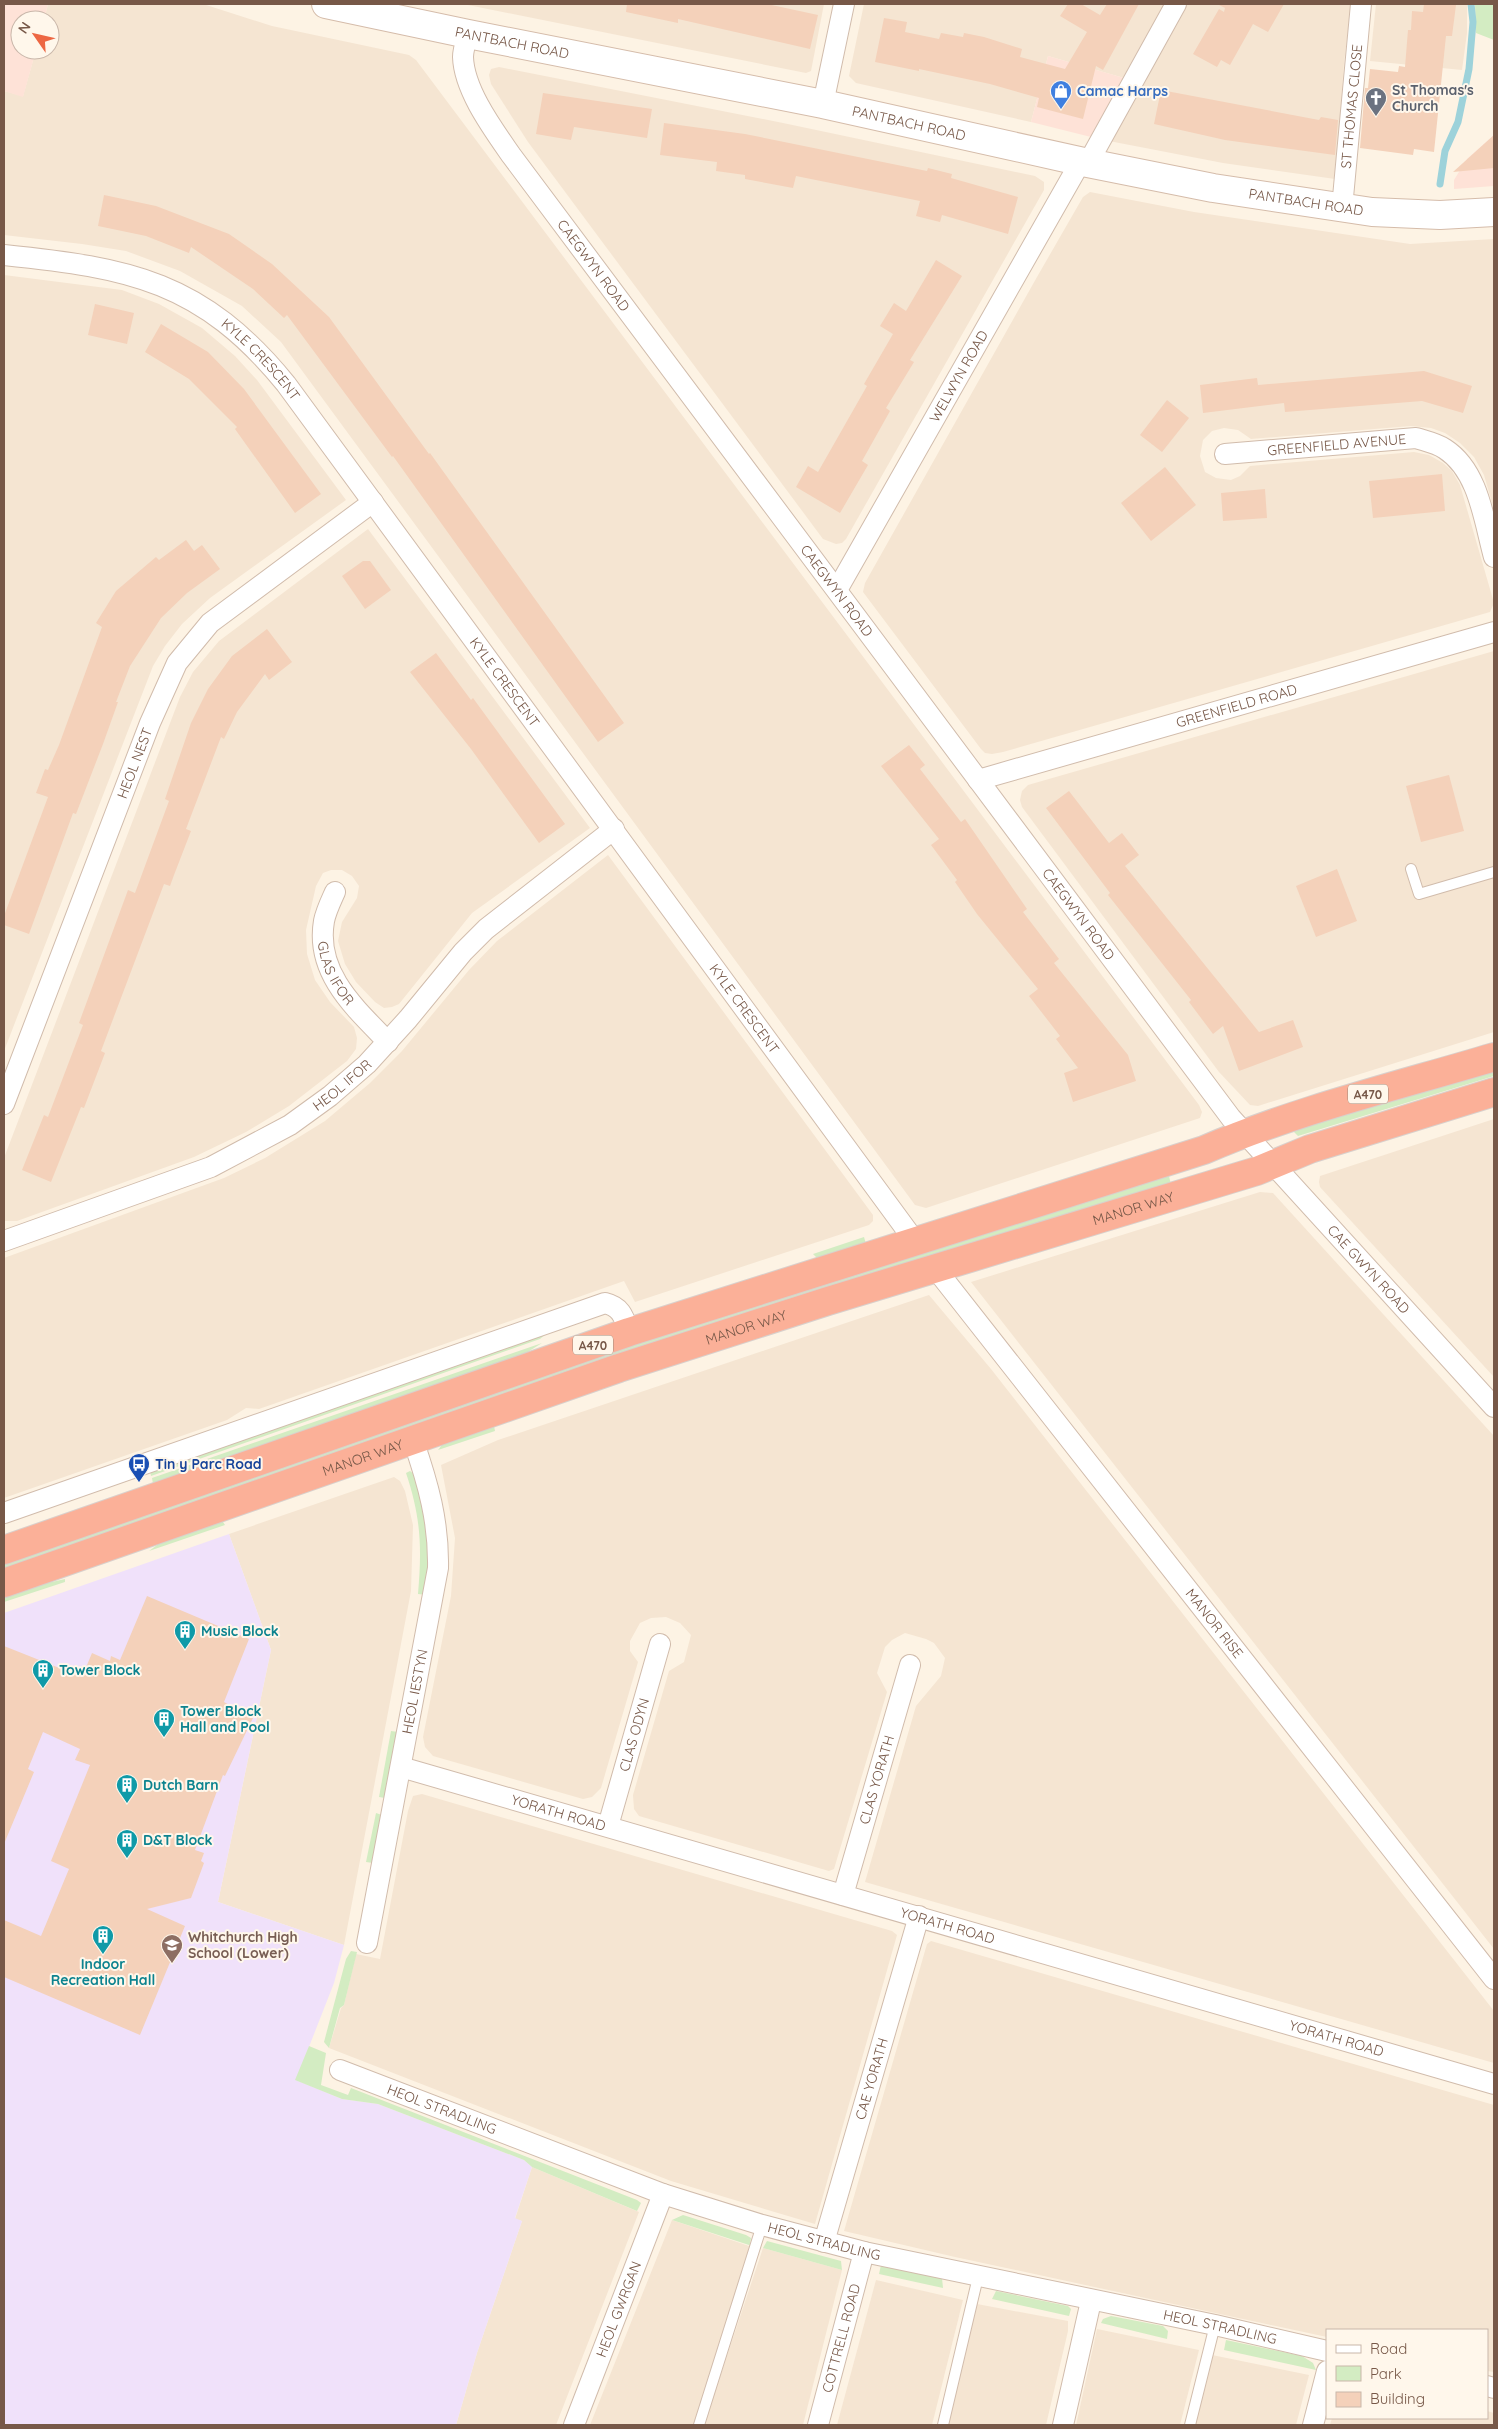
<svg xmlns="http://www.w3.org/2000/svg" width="1498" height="2429" viewBox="0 0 1498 2429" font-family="Quicksand,sans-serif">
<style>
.residential{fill:#f5e5d2}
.commercial{fill:#fee2d7}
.education{fill:#f0e1fa}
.green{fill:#d3ecc2}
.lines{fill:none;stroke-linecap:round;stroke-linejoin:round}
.stream{stroke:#9dd2da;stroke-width:7}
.building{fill:#f4d1ba}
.lane-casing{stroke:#d1bcac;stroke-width:12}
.street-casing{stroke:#d1bcac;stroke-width:22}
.secondary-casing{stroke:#d5bcaa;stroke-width:30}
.highway-casing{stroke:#d9d0cc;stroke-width:30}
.lane{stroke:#fff;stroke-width:10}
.street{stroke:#fff;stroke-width:20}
.secondary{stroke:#fff;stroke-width:28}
.highway{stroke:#fbb098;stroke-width:28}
.labels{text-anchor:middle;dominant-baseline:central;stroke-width:4;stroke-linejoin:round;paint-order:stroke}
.shield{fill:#fff7eb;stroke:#a08879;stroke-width:1}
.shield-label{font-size:12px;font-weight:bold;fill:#775848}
.street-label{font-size:14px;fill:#775848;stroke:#fff7eb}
.worship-label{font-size:14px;font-weight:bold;fill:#5b616d;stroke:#fff7eb;text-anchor:start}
.shop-label{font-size:14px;font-weight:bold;fill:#366cbe;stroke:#fff7eb;text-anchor:start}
.transit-label{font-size:14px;font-weight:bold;fill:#164399;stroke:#fff7eb;text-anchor:start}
.culture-label{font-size:14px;font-weight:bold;fill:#0d838f;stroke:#fff7eb;text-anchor:start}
.education-label{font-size:14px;font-weight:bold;fill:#785e54;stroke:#fff7eb;text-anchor:start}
</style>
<rect width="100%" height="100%" fill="#fdf3e4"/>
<g class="residential">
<polygon points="48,4 203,4 272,26 409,55 416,60 1199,1105 1202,1112 1200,1118 926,1208 915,1205 281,342 242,306 180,271 126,251 82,244 4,235 4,91 23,96 36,50 50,50 50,20 44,20"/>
<polygon points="463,4 824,4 811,71 806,73"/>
<polygon points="864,4 1165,4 1124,78 1048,56 1031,122 856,83 849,76"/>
<polygon points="1185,4 1351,4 1344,63 1335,179 1223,163 1109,141"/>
<polygon points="1376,4 1467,4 1467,33 1462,70 1370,61"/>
<polygon points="499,67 783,123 1035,176 1044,182 1044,190 846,539 842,543 836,544 823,539 528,142 491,84 489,75 491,69"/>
<polygon points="1090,192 1194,212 1410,244 1494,239 1494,510 1484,475 1474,457 1460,443 1445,433 1431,428 1411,426 1251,439 1238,430 1224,428 1212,431 1203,440 1200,456 1205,472 1216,478 1231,480 1240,476 1250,466 1414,452 1429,455 1443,463 1452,471 1460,485 1494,603 1490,612 1003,752 992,754 985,753 981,749 863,592 865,583 1037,277 1083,197"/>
<polygon points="4,275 122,290 159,304 202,328 235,356 257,380 346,500 210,598 182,624 165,646 153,666 4,1051"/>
<polygon points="368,529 590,828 472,913 399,1004 392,1007 384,1008 375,1002 356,982 345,964 338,941 342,922 357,898 359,886 352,876 342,870 331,870 323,873 316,886 306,930 307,954 315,980 330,1002 354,1027 357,1038 356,1049 347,1061 289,1106 246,1132 194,1157 17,1221 4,1221 4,1158 180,697 193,672 219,641"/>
<polygon points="1494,651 1494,1032 1258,1106 1250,1105 1219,1072 1022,807 1020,800 1022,791 1028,785"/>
<polygon points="608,855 873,1215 873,1221 869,1225 635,1302 624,1281 259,1409 246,1408 227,1420 4,1498 4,1258 224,1178 265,1158 325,1121 370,1083 402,1051 469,970 497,941"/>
<polygon points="1494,1119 1494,1377 1320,1187 1319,1182 1320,1176"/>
<polygon points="1260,1192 1273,1193 1494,1436 1494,1949 971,1282"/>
<polygon points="929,1295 991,1369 1494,2011 1494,2063 865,1882 916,1706 941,1676 945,1658 934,1643 926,1639 905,1633 892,1640 885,1647 877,1673 887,1692 834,1869 829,1871 639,1816 634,1809 633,1795 669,1671 684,1662 691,1635 680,1623 666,1617 651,1618 640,1623 630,1641 630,1651 638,1662 601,1788 592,1797 583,1799 433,1756 425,1747 423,1737 451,1596 455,1538 441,1465 498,1440"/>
<polygon points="394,1477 400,1481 405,1491 413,1525 411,1591 344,1945 218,1902 271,1650 229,1534"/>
<polygon points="422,1794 892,1931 897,1935 815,2224 671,2181 329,2048 341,2008 344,2005 356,1954 380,1959 408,1811 413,1796"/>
<polygon points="931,1941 1494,2105 1494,2372 1487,2371 1487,2330 1327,2330 1327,2337 955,2257 844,2231 927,1944"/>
<polygon points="532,2167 639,2212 556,2425 456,2425 477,2353 522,2221 515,2219"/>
<polygon points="672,2220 749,2246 749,2248 694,2425 590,2425"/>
<polygon points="763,2248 842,2270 803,2425 704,2425"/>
<polygon points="876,2280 963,2300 932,2425 837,2425"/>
<polygon points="977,2304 1068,2321 1068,2331 1046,2425 948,2425"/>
<polygon points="1097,2329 1199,2350 1180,2425 1076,2425"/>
<polygon points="1212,2355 1309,2375 1296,2425 1195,2425"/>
<polygon points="1487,2411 1494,2413 1494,2425 1330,2425 1332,2418 1487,2418"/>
</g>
<g class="commercial">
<polygon points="4,4 48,4 44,20 20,20 20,50 36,50 23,97 4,91"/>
<polygon points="1048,56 1124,78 1091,137 1031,122"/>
<polygon points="1494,135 1494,186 1454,189 1454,180 1467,159"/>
</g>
<polygon class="education" points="229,1534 271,1650 218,1902 344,1945 334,1983 296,2080 342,2099 378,2104 524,2160 532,2167 515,2218 522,2221 477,2353 456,2425 4,2425 4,1613"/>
<g class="green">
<polygon points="1475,4 1494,4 1494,40 1476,33"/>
<polygon points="1494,1069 1494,1076 1298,1136 1294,1132 1295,1129"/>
<polygon points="1169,1176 1171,1185 4,1570 4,1563 667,1332"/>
<polygon points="864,1237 866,1244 819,1260 813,1254"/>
<polygon points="552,1329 540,1339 151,1476 150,1471"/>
<polygon points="542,1343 515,1360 153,1484 152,1478"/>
<polygon points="494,1426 495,1431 438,1450 446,1440"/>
<path d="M410 1471 415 1475 427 1515 429 1563 427 1595 418 1594C422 1547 421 1518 406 1473Z"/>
<polygon points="217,1520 223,1522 225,1525 149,1551 164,1540"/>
<polygon points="65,1579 65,1582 4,1602 4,1595 25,1588"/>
<polygon points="391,1731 398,1732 385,1798 379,1797"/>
<polygon points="376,1813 382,1815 373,1863 366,1862"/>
<polygon points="351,1951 357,1952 344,2005 340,2008 329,2048 324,2042 346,1959"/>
<polygon points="309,2046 326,2053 321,2085 348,2095 351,2088 637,2200 641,2203 637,2211 532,2167 524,2160 378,2104 342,2099 295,2080"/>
<polygon points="683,2215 746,2235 751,2238 749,2248 749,2245 672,2220"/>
<polygon points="767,2241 841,2261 842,2270 763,2248"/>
<polygon points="881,2265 942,2278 943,2288 879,2274"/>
<polygon points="996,2291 1068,2306 1071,2309 1069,2316 992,2299"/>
<polygon points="1111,2316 1163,2326 1168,2331 1167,2339 1101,2323 1103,2319"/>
<polygon points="1226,2340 1302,2356 1313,2363 1316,2370 1224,2350"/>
</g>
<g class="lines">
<polyline class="stream" points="1440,184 1445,151 1458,122 1469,69 1473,22 1471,4"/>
</g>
<g class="building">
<polygon points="627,4 767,4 818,15 810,49 678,19 678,23 626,12"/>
<polygon points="1068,4 1081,4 1100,15 1107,4 1139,4 1103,70 1096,66 1083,119 1037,107 1039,98 990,84 919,69 919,71 875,62 884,18 907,22 905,32 939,39 941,33 963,37 964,33 984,37 1022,49 1020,57 1065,69 1087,32 1060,16"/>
<polygon points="1217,4 1284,4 1268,32 1253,24 1230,65 1221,60 1217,67 1193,54 1219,9 1224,12 1225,8"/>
<polygon points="1424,4 1456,5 1452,36 1446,36 1434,152 1414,149 1413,155 1360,148 1365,88 1368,88 1370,69 1398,72 1399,66 1405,67 1408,30 1411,30 1412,11 1423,12"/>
<polygon points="1161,90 1319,120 1321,117 1338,120 1335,155 1225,140 1154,124"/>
<polygon points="543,93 652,109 647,138 574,127 571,140 536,134"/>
<polygon points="664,123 745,134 927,171 928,168 952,174 951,178 1018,197 1008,234 942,215 940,222 916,216 920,201 796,176 793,188 745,179 745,175 716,171 717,162 660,155"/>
<polygon points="1494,135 1494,168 1453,172"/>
<polygon points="104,195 156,206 229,234 272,264 329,317 429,454 430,453 624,723 598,742 393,456 392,457 287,315 284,318 253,289 191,247 189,253 146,236 98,226"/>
<polygon points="936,260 962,276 910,360 914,362 886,408 890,411 862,461 868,465 840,513 796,487 808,466 818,472 867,386 864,384 893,334 880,326 894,303 906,311"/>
<polygon points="95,304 134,313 127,344 88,335"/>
<polygon points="161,324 208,352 244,389 321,494 295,513 235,429 237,427 189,379 145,352"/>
<polygon points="1424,371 1472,386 1463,413 1422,401 1285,412 1284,403 1203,413 1200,385 1257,378 1258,385"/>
<polygon points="1167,400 1189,418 1162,452 1140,435"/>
<polygon points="1165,467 1196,505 1151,541 1121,503"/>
<polygon points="1442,474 1445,511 1373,518 1369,481"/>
<polygon points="1265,489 1267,518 1223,521 1221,493"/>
<polygon points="186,540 194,551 202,545 220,569 187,593 161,618 130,666 116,702 118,702 103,744 76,814 73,813 29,934 4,925 4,916 48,797 36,793 45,769 48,770 59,745 102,627 96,623 116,591 156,557 159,560"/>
<polygon points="363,561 370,561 391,590 365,609 342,576"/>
<polygon points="267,629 292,662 269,680 265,674 237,712 224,739 221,737 186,829 191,831 174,875 170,886 164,884 101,1051 105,1053 84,1108 81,1107 51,1182 22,1170 44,1115 48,1117 83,1025 79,1023 128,890 135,893 169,801 165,799 191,723 208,689 232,656"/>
<polygon points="436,653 471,700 473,698 565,824 539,843 471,749 410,672"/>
<polygon points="909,745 925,765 920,769 961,822 965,819 1027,909 1023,912 1059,959 1054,963 1128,1055 1136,1081 1073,1102 1064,1073 1078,1068 1056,1039 1060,1036 1029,996 1038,989 977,914 955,882 957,880 931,845 939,839 881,766"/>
<polygon points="1449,775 1464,831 1421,842 1406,786"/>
<polygon points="1069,791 1109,843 1122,833 1139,855 1125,866 1259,1032 1293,1020 1303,1047 1239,1071 1223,1026 1213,1034 1189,1002 1191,1000 1108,895 1110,893 1046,808"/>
<polygon points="1337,869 1357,921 1316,937 1296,886"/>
<polygon points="147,1596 249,1639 224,1702 253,1718 225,1776 223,1775 195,1850 204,1853 201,1861 204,1863 191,1898 147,1909 185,1926 140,2035 4,1977 4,1920 41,1936 69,1869 51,1861 90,1765 75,1760 80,1749 43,1732 28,1769 34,1772 4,1844 4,1646 82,1677 92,1653 110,1661 111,1656 120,1660"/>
</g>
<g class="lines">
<g class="lane-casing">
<g id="lane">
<polyline points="1411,869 1419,894 1494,872"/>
<polyline points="699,2425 762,2225"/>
<polyline points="943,2425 978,2277"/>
<polyline points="1190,2425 1215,2325"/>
</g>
</g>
<g class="street-casing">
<g id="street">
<path id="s1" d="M468 34C466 41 463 50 463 57 464 90 493 129 511 155L1231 1118 1494 1407"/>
<polyline points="823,104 844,4"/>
<polyline points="1088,163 1176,4"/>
<path id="s2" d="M1342 208 1361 4"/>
<path id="s3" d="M4 255C130 268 202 281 286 384L914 1240"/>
<path id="s4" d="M1225 454 1416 438C1425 441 1436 443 1445 449 1479 471 1484 521 1494 557"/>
<path id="s5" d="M837 590 1081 161"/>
<path id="s6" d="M978 780 1494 632"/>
<path id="s7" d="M335 892C331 901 326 911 324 921 315 973 355 1008 388 1042"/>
<path id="s8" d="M4 1104 150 723 177 663 210 623 373 502"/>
<path id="s9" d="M4 1241 211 1167 290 1125 330 1096 367 1064 408 1019 463 952 486 929 614 829"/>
<path id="s10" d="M935 1268 1494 1979"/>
<path d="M4 1513 605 1303C622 1307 624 1318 629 1332"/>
<path id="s11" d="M401 1767 1494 2084"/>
<path id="s12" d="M608 1826 660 1644"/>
<path id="s13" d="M843 1895 910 1665"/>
<path id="s14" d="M367 1943 438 1568C439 1522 428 1483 413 1440"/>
<path id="s15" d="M340 2070 663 2194 762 2225 864 2252 1215 2325 1327 2351"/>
<path id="s16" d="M824 2242 919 1916"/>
<polyline points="1487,2386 1494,2388"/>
<path id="s17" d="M574 2425 663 2194"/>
<path id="s18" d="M818 2425 864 2252"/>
<polyline points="1063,2425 1091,2301"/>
<polyline points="1313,2425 1327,2371"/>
</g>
</g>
<g class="secondary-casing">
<g id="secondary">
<path id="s19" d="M326 4 468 34 823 104 1088 163 1213 188 1372 212 1440 215 1494 212"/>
</g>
</g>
<g class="highway-casing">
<g id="highway">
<path d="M4 1550 629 1332 1204 1150C1297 1110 1397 1086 1494 1057"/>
<path id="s20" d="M4 1583 619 1368 828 1301 1257 1171 1310 1149 1494 1092"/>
</g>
</g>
<use href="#lane" class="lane"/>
<use href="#street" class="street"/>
<use href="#secondary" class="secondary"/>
<use href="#highway" class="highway"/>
</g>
<defs>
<g id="shop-pin" transform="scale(1.125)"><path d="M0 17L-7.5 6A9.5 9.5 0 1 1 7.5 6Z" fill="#3f7fe0" stroke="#fff7eb"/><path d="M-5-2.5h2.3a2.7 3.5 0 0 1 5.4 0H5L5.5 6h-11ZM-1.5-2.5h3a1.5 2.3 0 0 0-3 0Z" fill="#fff"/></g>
<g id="church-pin" transform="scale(1.125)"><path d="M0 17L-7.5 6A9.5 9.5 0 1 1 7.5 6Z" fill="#6b7280" stroke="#fff7eb"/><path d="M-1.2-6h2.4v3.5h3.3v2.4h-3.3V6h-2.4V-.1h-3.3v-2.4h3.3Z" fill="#fff"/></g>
<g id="bus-pin" transform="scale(1.125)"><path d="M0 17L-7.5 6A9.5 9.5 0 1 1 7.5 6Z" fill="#1a4fb4" stroke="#fff7eb"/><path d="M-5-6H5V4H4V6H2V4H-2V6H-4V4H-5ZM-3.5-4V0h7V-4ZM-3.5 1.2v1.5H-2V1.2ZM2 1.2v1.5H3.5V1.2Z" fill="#fff"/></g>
<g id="building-pin" transform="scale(1.125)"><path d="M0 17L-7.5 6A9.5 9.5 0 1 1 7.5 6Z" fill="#0f9aa8" stroke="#fff7eb"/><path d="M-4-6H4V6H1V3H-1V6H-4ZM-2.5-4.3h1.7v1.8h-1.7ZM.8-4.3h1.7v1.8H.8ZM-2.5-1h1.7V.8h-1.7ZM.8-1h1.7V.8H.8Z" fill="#fff"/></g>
<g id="school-pin" transform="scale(1.125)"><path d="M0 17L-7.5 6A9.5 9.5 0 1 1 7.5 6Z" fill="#8d6e63" stroke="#fff7eb"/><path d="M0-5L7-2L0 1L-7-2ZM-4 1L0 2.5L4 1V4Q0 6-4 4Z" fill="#fff"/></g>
</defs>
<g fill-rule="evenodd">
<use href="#shop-pin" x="1061" y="91"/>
<use href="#church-pin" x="1376" y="98"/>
<use href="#bus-pin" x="139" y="1464"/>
<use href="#building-pin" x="185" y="1631"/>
<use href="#building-pin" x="43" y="1670"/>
<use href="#building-pin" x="164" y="1719"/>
<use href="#building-pin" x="127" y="1785"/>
<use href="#building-pin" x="127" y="1840"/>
<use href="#building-pin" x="103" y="1936"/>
<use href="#school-pin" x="172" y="1945"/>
</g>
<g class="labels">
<g class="shield">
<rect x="1348" y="1084.5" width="40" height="19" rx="4"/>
<rect x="573" y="1335.5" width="40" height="19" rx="4"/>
</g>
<g class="shield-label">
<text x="1368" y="1094">A470</text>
<text x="593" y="1345">A470</text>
</g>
<g class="street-label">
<text stroke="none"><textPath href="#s19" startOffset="190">PANTBACH ROAD</textPath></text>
<text stroke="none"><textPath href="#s2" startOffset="102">ST THOMAS CLOSE</textPath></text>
<text stroke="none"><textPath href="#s19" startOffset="595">PANTBACH ROAD</textPath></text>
<text stroke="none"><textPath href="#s19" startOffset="1000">PANTBACH ROAD</textPath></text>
<text stroke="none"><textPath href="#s1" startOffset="272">CAEGWYN ROAD</textPath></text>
<text stroke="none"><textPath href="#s3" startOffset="286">KYLE CRESCENT</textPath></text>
<text stroke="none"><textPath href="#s5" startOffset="246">WELWYN ROAD</textPath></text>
<text stroke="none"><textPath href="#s4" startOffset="112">GREENFIELD AVENUE</textPath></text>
<text stroke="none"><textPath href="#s1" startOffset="678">CAEGWYN ROAD</textPath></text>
<text stroke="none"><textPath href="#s3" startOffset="691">KYLE CRESCENT</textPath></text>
<text stroke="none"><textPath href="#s6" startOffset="269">GREENFIELD ROAD</textPath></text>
<text stroke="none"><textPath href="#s8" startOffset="365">HEOL NEST</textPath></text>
<text stroke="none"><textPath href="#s1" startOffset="1082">CAEGWYN ROAD</textPath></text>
<text stroke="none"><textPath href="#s7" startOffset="86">GLAS IFOR</textPath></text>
<text stroke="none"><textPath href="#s3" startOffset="1096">KYLE CRESCENT</textPath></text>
<text stroke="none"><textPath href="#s9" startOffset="375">HEOL IFOR</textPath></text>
<text stroke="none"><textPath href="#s20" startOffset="1190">MANOR WAY</textPath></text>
<text stroke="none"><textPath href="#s1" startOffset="1541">CAE GWYN ROAD</textPath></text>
<text stroke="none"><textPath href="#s20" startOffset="785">MANOR WAY</textPath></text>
<text stroke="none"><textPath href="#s20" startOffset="380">MANOR WAY</textPath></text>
<text stroke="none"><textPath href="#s10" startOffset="452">MANOR RISE</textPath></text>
<text stroke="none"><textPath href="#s14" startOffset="256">HEOL IESTYN</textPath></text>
<text stroke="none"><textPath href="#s12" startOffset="95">CLAS ODYN</textPath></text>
<text stroke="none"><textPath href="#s13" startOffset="120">CLAS YORATH</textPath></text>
<text stroke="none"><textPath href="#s11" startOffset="164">YORATH ROAD</textPath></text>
<text stroke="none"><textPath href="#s11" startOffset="569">YORATH ROAD</textPath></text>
<text stroke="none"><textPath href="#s11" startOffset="974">YORATH ROAD</textPath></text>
<text stroke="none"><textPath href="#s16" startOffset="170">CAE YORATH</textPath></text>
<text stroke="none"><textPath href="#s15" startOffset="109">HEOL STRADLING</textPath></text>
<text stroke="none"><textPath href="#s15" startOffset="514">HEOL STRADLING</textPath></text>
<text stroke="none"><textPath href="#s17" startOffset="124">HEOL GWRGAN</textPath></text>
<text stroke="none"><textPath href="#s15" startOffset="919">HEOL STRADLING</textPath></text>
<text stroke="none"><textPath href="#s18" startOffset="90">COTTRELL ROAD</textPath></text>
</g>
<g class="worship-label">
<text x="1392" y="90">St Thomas's<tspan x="1392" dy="16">Church</tspan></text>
</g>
<g class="shop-label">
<text x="1077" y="91">Camac Harps</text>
</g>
<g class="transit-label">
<text x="155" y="1464">Tin y Parc Road</text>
</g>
<g class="culture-label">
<text x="201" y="1631">Music Block</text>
<text x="59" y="1670">Tower Block</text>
<text x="180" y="1711">Tower Block<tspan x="180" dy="16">Hall and Pool</tspan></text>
<text x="143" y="1785">Dutch Barn</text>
<text x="143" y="1840">D&amp;T Block</text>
<text x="103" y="1964" text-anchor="middle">Indoor<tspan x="103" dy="16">Recreation Hall</tspan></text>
</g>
<g class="education-label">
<text x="188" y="1937">Whitchurch High<tspan x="188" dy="16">School (Lower)</tspan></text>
</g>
</g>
<rect width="1498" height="2429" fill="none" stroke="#775848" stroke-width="10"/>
<rect x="1326" y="2329" width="162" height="90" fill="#fff7eb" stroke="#c9b7aa"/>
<rect x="1336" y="2345" width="25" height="8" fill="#ffffff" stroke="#c9b7aa"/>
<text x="1370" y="2354" font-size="15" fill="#775848">Road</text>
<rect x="1336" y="2366" width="25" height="15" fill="#d3ecc2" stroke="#c9b7aa"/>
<text x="1370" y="2379" font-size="15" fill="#775848">Park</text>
<rect x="1336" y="2392" width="25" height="15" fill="#f4d1ba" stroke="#c9b7aa"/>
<text x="1370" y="2404" font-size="15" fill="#775848">Building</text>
<g transform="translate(35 35) rotate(304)"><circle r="24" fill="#fff7eb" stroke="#c9b7aa"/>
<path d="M0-4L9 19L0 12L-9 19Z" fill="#ed6743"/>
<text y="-8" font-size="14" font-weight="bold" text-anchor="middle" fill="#775848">N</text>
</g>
</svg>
